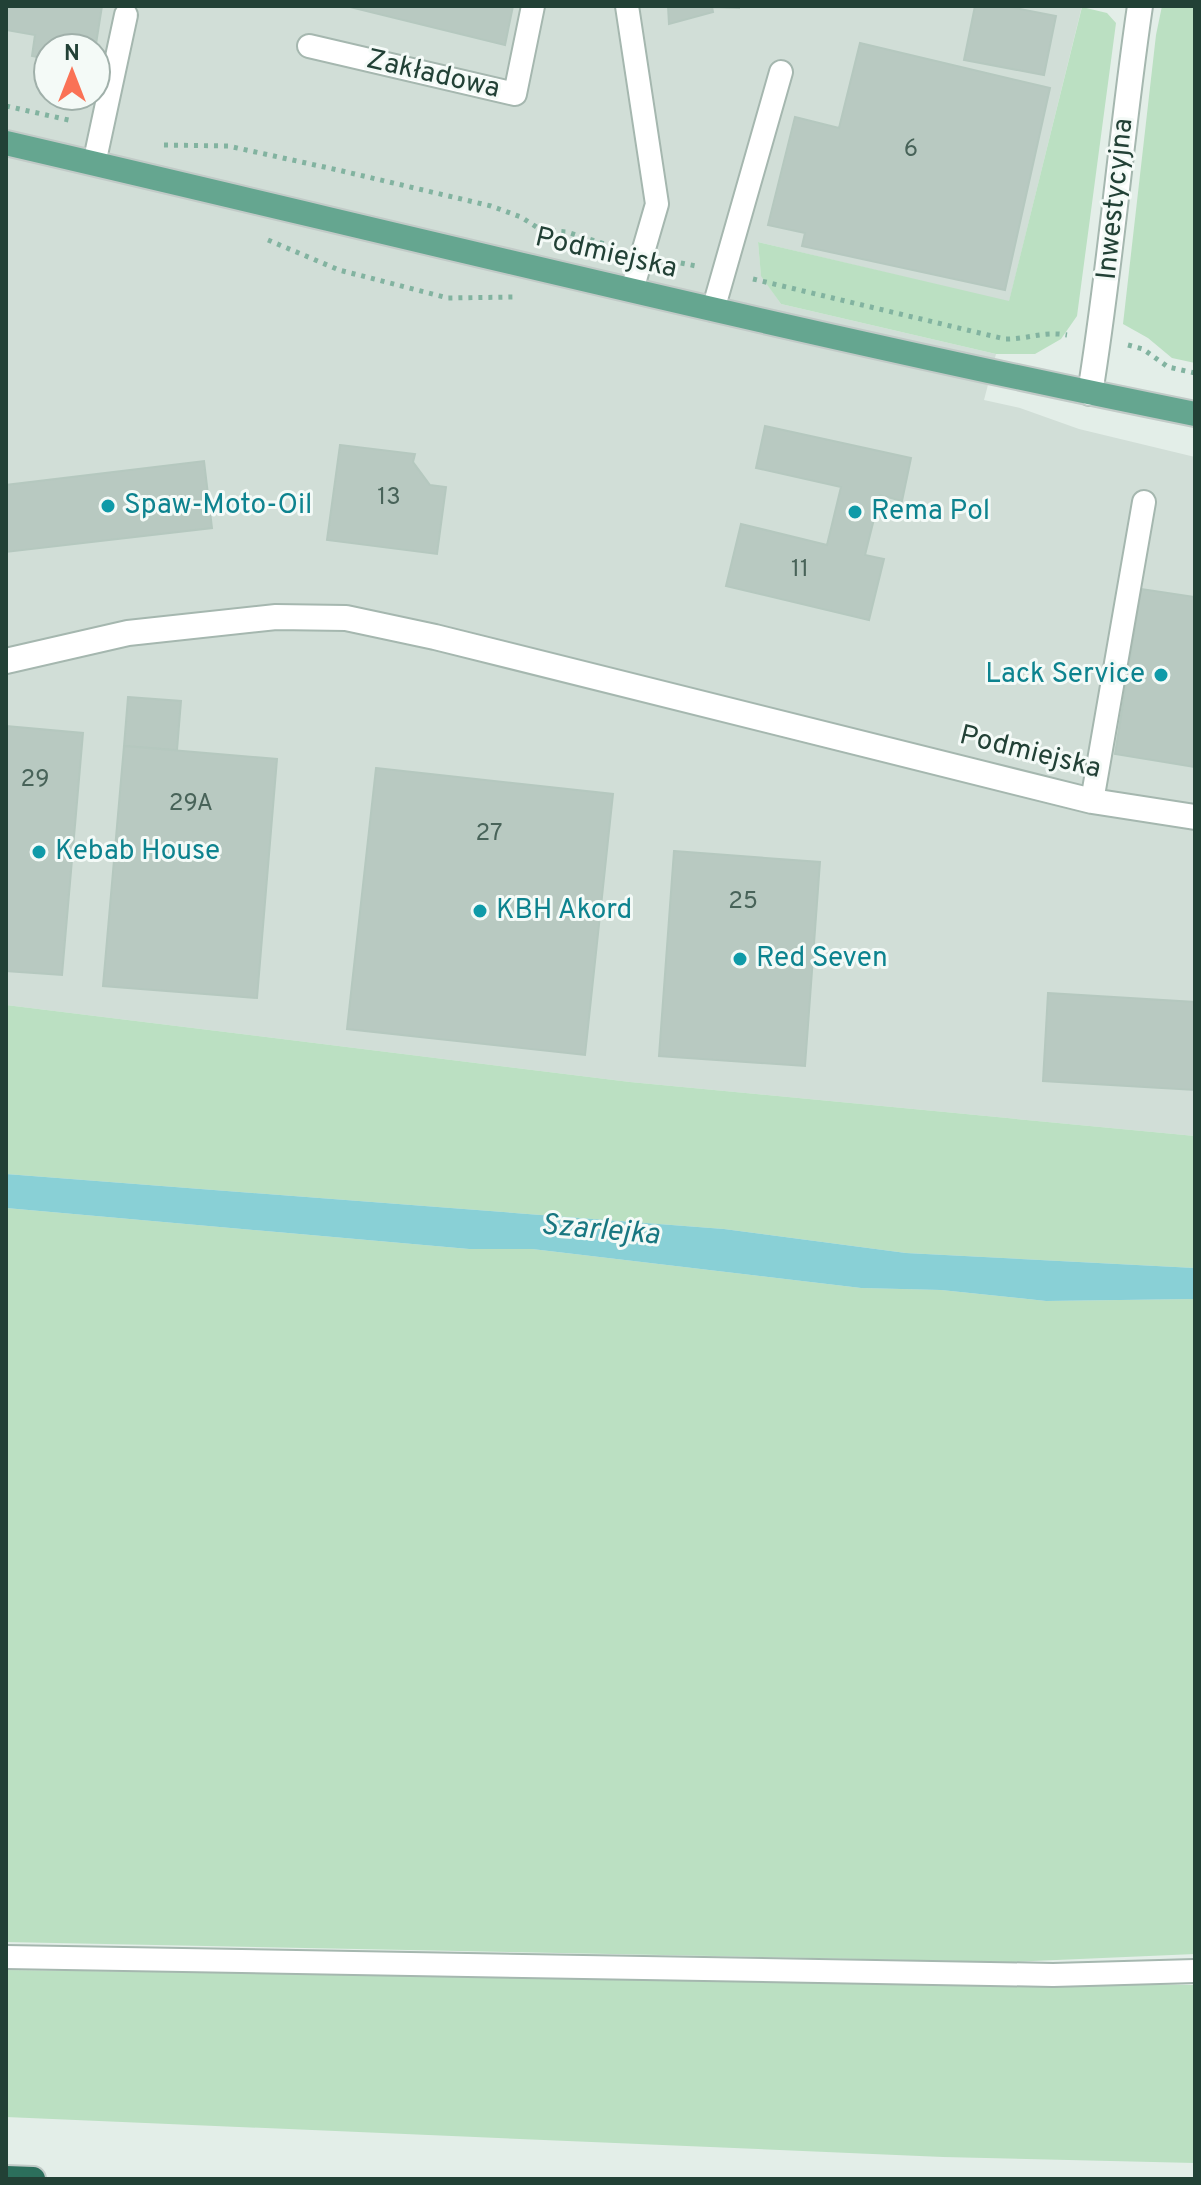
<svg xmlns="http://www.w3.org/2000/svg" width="1201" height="2185" viewBox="0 0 1201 2185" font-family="Overpass,sans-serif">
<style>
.built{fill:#d1ded7;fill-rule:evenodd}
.green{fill:#bbe0c2}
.water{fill:#89d0d6}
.building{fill:#b8c9c1;stroke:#b5c8bf;stroke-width:2}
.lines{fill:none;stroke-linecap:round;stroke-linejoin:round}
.service-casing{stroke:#a5b7af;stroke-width:26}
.minor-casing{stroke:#a5b7af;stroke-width:28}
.primary-casing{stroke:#c1cac7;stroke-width:28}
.motorway-casing{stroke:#c1cac7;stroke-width:28}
.path{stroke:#82b3a0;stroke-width:5;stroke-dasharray:4 6;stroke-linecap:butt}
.service{stroke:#fff;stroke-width:22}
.minor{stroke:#fff;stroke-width:24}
.primary{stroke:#65a690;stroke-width:24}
.motorway{stroke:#2c6f5c;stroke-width:24}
.culture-dot{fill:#0f9aa8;stroke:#f4faf7;stroke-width:3}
.labels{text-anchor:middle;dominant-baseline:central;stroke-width:6;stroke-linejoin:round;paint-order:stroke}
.number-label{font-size:24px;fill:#486359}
.street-label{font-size:28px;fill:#224136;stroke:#f4faf7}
.culture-label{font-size:28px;fill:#0d838f;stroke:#f4faf7;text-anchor:start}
.water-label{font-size:30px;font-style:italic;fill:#187781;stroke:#f4faf7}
</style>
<rect width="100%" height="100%" fill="#e3eee8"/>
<path class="built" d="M6 6H1082L1009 302 758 242 761 275 781 304 996 354 984 400 1020 408 1079 429 1195 457V1136L630 1082 6 1005ZM48 48H96V96H48Z"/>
<g class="green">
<polygon points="1162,6 1195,6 1195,363 1172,358 1148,338 1123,324 1156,35"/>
<polygon points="1082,7 1107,13 1116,23 1077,316 1061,339 1035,354 996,354 781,304 761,276 758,242 1009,301"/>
<polygon points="6,1005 630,1082 1195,1136 1195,1268 906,1253 724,1229 6,1174"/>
<polygon points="6,1208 469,1249 532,1249 861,1288 941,1290 1046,1301 1195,1299 1195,1954 1013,1962 6,1942"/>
<polygon points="6,1970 1195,1985 1195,2163 943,2157 6,2117"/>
</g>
<polygon class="water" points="6,1174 724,1229 906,1253 1195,1268 1195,1299 1046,1301 941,1290 861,1288 532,1249 469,1249 6,1208"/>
<g class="building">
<polygon points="6,6 102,6 96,44 54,38 52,48 48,48 48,59 32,56 35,35 6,30"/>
<polygon points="346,6 513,6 505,45"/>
<polygon points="668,6 739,6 739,8 712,7 713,12 669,24"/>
<polygon points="975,6 1004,6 1056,16 1044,75 964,60"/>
<polygon points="860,43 1050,88 1005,290 802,246 805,233 768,225 795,117 839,128"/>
<polygon points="765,426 911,458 902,501 880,495 865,555 884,559 869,620 726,586 741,524 827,545 841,487 756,468"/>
<polygon points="340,445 415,454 413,462 430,485 446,487 437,554 327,540"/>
<polygon points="204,461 212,528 6,552 6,485"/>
<polygon points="1141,589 1195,597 1195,767 1115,754"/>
<polygon points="128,697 181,701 177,750 124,746"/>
<polygon points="6,726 83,733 62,975 6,971"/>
<polygon points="124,746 277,759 257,998 103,986"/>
<polygon points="376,768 613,794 585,1055 347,1029"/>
<polygon points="674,851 820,862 805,1066 659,1056"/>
<polygon points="1048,993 1195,1002 1195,1090 1043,1081"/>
</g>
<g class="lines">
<g class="service-casing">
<g id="service">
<polyline points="627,6 657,204 632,290"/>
<polyline points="309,46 515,94 533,6"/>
<polyline points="94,164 126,15"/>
<polyline points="713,310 781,72"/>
<polyline points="1092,801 1144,502"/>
<polyline points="6,1957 1053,1975 1195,1971"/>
</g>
</g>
<g class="minor-casing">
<g id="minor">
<path d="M1090 393C1111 264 1121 135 1140 6"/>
<polyline points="6,661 128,633 276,617 346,618 435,637 1092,801 1195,817"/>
</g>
</g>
<g class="primary-casing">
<path id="primary" d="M6 143C402 235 796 334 1195 414"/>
</g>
<g class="motorway-casing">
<polyline id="motorway" points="6,2178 33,2179"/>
</g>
<g class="path">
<polyline points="6,106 73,121"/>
<polyline points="164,145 228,146 338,170 491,206 521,217 541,230 567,232 614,247"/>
<polyline points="268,240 339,270 448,298 513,297"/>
<polyline points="671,261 696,266"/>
<path d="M753 279 1005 339C1030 339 1042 331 1067 335"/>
<polyline points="1128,345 1143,349 1168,367 1195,373"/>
</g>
<use href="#service" class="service"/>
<use href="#minor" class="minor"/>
<use href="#primary" class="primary"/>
<use href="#motorway" class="motorway"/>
</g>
<g class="culture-dot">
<circle cx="108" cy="506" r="8"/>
<circle cx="855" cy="512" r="8"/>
<circle cx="1161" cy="675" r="8"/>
<circle cx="39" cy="852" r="8"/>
<circle cx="480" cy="911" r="8"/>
<circle cx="740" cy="959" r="8"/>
</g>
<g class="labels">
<g class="number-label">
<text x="911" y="150">6</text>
<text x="389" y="498">13</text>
<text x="800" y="570">11</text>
<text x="35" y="780">29</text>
<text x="191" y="804">29A</text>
<text x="489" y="834">27</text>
<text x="743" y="902">25</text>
</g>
<g class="street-label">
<text transform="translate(433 75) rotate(13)">Zakładowa</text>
<text transform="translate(1116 199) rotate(-84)">Inwestycyjna</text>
<text transform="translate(606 254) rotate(13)">Podmiejska</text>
<text transform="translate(1030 753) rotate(14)">Podmiejska</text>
</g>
<g class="culture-label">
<text x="124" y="506">Spaw-Moto-Oil</text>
<text x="871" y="512">Rema Pol</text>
<text x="1145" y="675" text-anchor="end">Lack Service</text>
<text x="55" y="852">Kebab House</text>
<text x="496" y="911">KBH Akord</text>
<text x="756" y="959">Red Seven</text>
</g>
<g class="water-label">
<text transform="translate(600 1231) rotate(5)">Szarlejka</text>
</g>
</g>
<rect width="1201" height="2185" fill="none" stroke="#224136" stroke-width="16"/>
<g transform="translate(72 72)"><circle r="38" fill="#f4faf7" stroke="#a0b0aa" stroke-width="2"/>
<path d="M0-6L14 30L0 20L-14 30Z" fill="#fa7256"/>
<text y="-12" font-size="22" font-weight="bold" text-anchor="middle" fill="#224136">N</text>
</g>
</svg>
